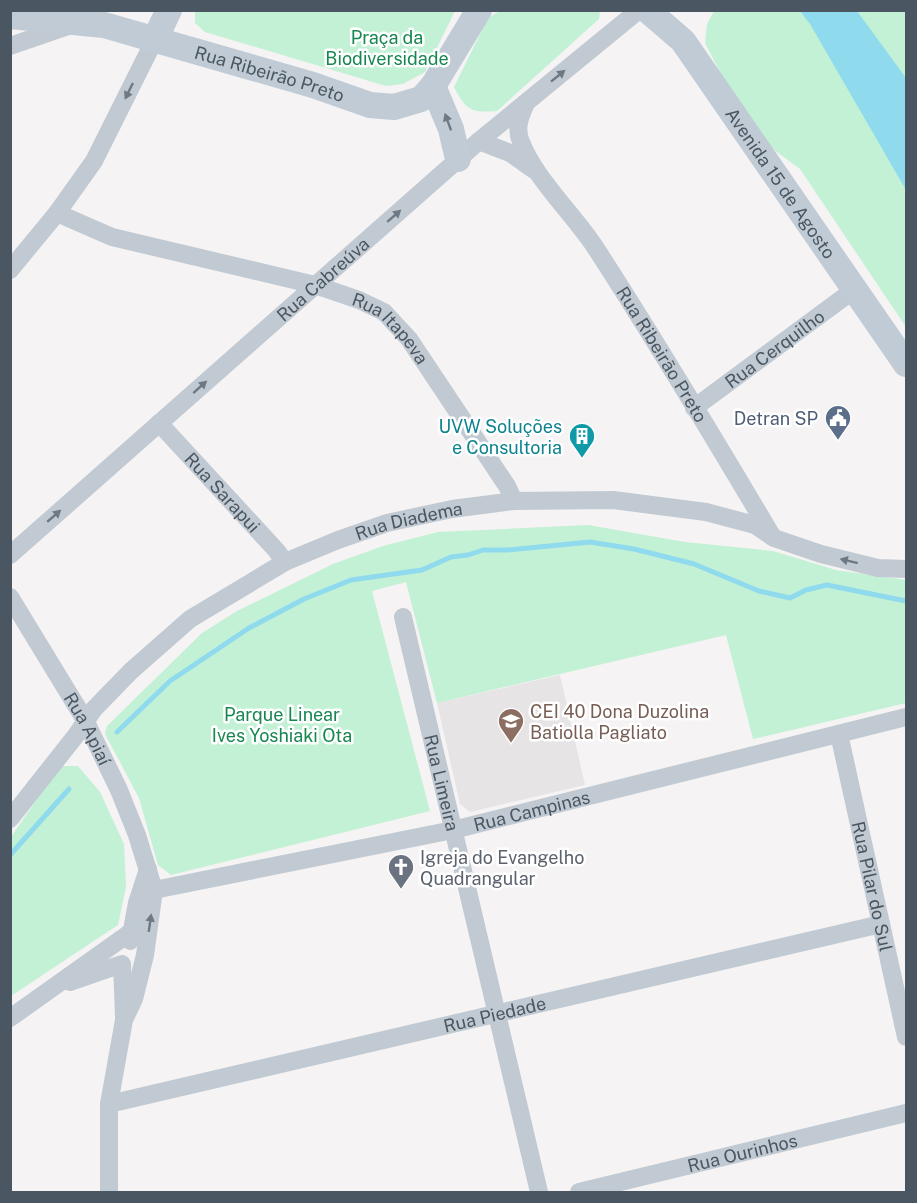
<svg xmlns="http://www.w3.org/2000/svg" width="917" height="1203" viewBox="0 0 917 1203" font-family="'Public Sans',sans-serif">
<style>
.education{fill:#e6e4e5}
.green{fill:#c3f1d5}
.water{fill:#90daee}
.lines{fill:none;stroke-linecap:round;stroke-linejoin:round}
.stream{stroke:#90daee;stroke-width:5}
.street{stroke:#c1cad2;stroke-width:18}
.secondary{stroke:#c1cbd6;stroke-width:26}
.oneway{fill:#6e7983}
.oneway2{fill:#6e7984}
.labels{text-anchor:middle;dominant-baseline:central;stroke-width:5;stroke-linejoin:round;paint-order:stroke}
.park-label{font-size:18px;fill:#17864f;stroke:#fff}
.street-label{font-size:18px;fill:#4a5661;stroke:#fff}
.service-label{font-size:18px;fill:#4e5e75;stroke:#fff;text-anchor:end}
.culture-label{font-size:18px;fill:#0d838f;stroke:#fff;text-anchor:end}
.education-label{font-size:18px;fill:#785e54;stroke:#fff;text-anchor:start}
.worship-label{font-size:18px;fill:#5b616d;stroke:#fff;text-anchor:start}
</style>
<rect width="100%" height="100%" fill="#f5f3f3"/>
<polygon class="education" points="560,675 585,785 470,812 460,804 437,703"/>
<g class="green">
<polygon points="195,11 195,10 455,11 425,72 403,84 386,86 205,32 195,23"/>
<path d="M500 11H600L599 19 497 111C470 113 466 110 454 87L488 18Z"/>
<polygon points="714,11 906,11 906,327 800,169 766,144 721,74 705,43 707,24"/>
<polygon points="588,525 685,542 773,551 836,570 906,580 906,703 753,739 726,635 437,703 406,582 372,591 430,811 171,875 158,865 139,798 105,734 107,726 202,633 237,611 333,564 383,546 438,532"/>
<polygon points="60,766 78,766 100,792 124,844 126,887 118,925 11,996 11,837"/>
</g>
<polygon class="water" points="800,11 857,11 906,78 906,190 810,24"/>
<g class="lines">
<g class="stream">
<polyline points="117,732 170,681 249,628 304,599 351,580 422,570 451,557 468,555 483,550 507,550 590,542 634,549 694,564 759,591 790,598 806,590 827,585 906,601"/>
<polyline points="10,855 69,789"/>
</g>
<g class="street">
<polyline points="10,46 71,25"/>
<path id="s1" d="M526 103C520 117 515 128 521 142 534 177 574 215 595 247 656 341 714 438 771 534"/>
<polyline points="479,141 510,153 534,170"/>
<path id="s2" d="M57 213 112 237 315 285 359 300 384 312 409 339 507 486 514 501"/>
<polyline points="10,270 57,213 94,161 155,39"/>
<path id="s3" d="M694 408 855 289"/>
<path id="s4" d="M159 423 276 550 285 562"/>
<path id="s5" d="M10 555 479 141 639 10"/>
<path id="s6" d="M10 597 85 720 119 790 137 835 154 890 145 955 134 999 124 1020 109 1104V1192"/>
<path id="s7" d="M403 617 539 1192"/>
<path id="s8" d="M839 734 906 1037"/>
<path id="s9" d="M10 819 77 734 94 709 131 671 190 619 285 562 338 540 387 523 452 509 514 501 613 500 706 512 755 525 774 538 821 554 878 568 906 569"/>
<path id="s10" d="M154 890 453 830 906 717"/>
<polyline points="130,941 137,903 148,869"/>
<polyline points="70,982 122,964 124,1017"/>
<polyline points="10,1018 131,932"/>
<path id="s11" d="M109 1104 881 924"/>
<path id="s12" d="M579 1192 906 1113"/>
</g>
<g class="secondary">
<path id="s13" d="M647 10 683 41 906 364"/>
<path id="s14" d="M10 16 104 25 313 85 370 105 394 107 421 99 433 86 479 10"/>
<polyline points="155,39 169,10"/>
<polyline points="433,86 451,129 458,159"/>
</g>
</g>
<defs><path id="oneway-solid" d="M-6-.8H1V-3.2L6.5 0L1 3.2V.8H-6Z" transform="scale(1.5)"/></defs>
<g class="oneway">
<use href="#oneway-solid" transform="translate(558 76) rotate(-39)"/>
<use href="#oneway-solid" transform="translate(129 91) rotate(116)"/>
<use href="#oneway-solid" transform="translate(394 216) rotate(-41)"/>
<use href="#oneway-solid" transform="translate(200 387) rotate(-42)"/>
<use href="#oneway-solid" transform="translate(54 516) rotate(-41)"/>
<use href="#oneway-solid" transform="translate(849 561) rotate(-166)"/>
<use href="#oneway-solid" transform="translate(150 923) rotate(-82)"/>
</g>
<use class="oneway2" href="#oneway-solid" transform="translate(448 122) rotate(-110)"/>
<defs>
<g id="civic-pin" transform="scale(1.35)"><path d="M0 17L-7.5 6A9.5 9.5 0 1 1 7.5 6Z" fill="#5c6f8a" stroke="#fff"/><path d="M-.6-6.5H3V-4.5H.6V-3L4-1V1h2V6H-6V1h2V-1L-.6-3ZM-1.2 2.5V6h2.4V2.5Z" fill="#fff"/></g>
<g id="building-pin" transform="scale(1.35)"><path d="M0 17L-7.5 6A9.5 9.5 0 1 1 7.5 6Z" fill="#0f9aa8" stroke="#fff"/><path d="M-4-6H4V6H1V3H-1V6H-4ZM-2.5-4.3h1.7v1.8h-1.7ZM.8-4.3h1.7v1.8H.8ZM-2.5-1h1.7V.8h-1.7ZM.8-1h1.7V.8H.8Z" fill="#fff"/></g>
<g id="school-pin" transform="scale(1.35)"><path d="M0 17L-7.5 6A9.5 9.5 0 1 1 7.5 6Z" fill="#8d6e63" stroke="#fff"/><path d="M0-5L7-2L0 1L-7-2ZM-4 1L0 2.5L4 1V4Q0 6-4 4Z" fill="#fff"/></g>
<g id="church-pin" transform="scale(1.35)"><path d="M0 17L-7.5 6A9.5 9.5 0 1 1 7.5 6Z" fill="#6b7280" stroke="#fff"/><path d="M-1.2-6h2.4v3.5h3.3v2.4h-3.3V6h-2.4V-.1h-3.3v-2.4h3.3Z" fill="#fff"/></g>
</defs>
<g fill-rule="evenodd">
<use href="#civic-pin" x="838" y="418"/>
<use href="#building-pin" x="582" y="436"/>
<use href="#school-pin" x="511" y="721"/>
<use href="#church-pin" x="401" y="867"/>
</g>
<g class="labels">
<g class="park-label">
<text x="387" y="37">Praça da<tspan x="387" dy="21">Biodiversidade</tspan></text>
<text x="282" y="714">Parque Linear<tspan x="282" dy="21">Ives Yoshiaki Ota</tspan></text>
</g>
<g class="street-label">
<text stroke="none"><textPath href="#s14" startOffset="267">Rua Ribeirão Preto</textPath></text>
<text stroke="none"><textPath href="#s13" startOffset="220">Avenida 15 de Agosto</textPath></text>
<text stroke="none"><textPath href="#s5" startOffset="417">Rua Cabreúva</textPath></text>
<text stroke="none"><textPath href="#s2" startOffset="358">Rua Itapeva</textPath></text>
<text stroke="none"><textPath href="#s3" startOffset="100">Rua Cerquilho</textPath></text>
<text stroke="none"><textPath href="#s1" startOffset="296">Rua Ribeirão Preto</textPath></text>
<text stroke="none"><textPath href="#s4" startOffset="94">Rua Sarapui</textPath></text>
<text stroke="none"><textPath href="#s9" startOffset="512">Rua Diadema</textPath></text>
<text stroke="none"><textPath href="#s6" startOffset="153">Rua Apiaí</textPath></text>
<text stroke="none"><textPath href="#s7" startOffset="170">Rua Limeira</textPath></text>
<text stroke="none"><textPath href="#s10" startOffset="386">Rua Campinas</textPath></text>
<text stroke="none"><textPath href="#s8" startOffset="156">Rua Pilar do Sul</textPath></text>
<text stroke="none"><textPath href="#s11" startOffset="396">Rua Piedade</textPath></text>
<text stroke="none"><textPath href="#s12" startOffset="168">Rua Ourinhos</textPath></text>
</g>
<g class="service-label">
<text x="818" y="418">Detran SP</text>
</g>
<g class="culture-label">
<text x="562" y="426">UVW Soluções<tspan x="562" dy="21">e Consultoria</tspan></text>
</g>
<g class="education-label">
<text x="530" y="711">CEI 40 Dona Duzolina<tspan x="530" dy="21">Batiolla Pagliato</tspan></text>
</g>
<g class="worship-label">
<text x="420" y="857">Igreja do Evangelho<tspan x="420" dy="21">Quadrangular</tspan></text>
</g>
</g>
<rect width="917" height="1203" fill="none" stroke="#4a5661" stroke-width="24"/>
</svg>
